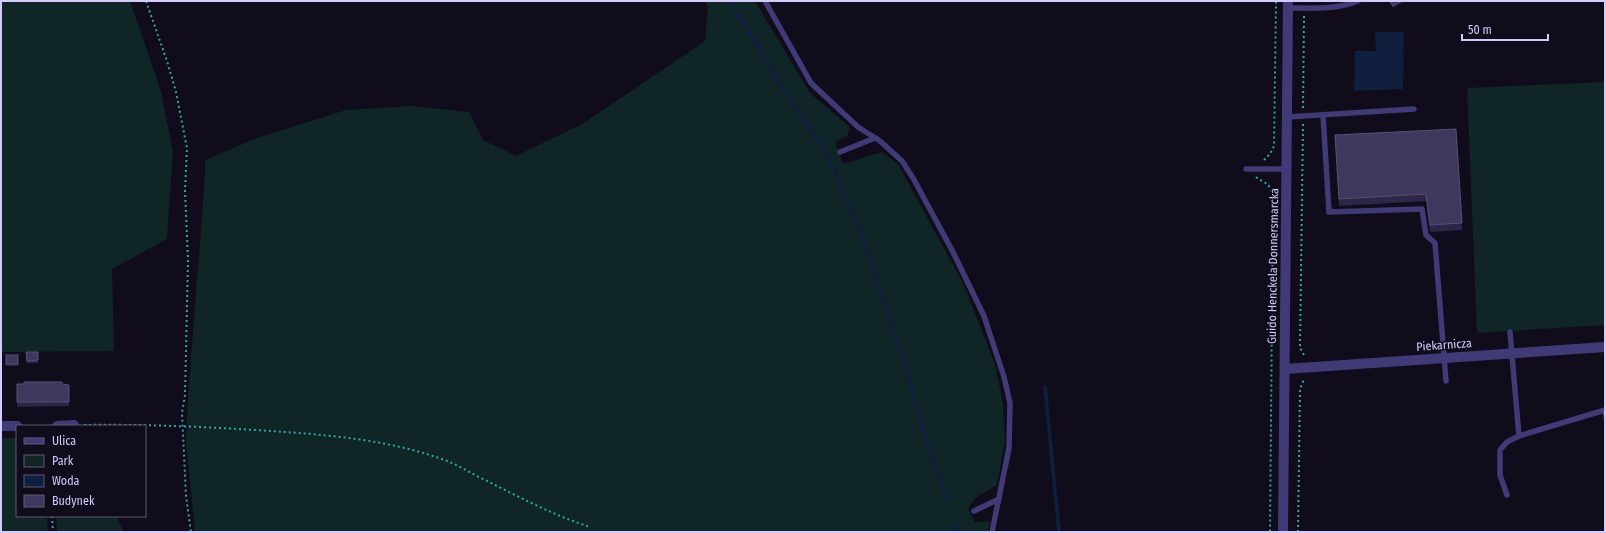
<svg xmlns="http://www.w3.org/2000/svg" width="1606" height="533" viewBox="0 0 1606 533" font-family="'Fira Sans Condensed',sans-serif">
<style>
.green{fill:#102525}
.water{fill:#0f1f3d}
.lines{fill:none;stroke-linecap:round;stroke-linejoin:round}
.stream{stroke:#0f1f3d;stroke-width:3.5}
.path{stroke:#35a5a4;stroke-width:2;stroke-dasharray:2 3;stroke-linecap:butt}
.service{stroke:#403b77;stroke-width:5.5}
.minor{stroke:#403b77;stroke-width:10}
.wall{fill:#2e2648}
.shaded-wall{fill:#1b142e}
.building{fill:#40385c;stroke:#574f75}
.labels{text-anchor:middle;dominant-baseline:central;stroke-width:3;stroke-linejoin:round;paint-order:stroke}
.street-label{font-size:12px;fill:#d2cbfb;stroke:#100c1b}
</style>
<rect width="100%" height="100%" fill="#100c1b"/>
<g class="green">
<polygon points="1,1 130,1 161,91 173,152 167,239 112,269 114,351 1,352"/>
<polygon points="705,1 755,1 810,93 850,127 847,136 835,142 843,164 882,152 898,164 964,285 995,364 1003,404 1005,440 997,485 975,498 968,509 975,522 990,521 988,532 195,532 186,443 188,396 205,177 205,160 257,138 346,110 412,106 469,112 483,140 516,156 582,124 705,41 708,7"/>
<polygon points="1605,82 1605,325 1477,333 1467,88"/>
<polygon points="1,438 17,438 17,516 47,516 48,532 1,532"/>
<polygon points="56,516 119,516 118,520 124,532 57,532"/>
</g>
<polygon class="water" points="1375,32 1404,32 1403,89 1354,91 1355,51 1376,51"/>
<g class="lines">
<g class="stream">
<polyline points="730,1 787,94 823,147 841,185 861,232 899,346 930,454 948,500"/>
<polyline points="1045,387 1059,532"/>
<polyline points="955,524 957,532"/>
</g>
<g class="path">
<polyline points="146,1 167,61 176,92 187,148 185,191 188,259 185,395 182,413 186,496 191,532"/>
<polyline points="1303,108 1304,16"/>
<polyline points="1303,124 1300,348 1305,357"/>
<polyline points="1264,160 1270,154 1274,146 1276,1"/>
<path d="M1256 177C1267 185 1270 182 1273 198L1270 532"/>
<path d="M84 425C146 424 209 427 271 431 330 435 392 440 447 461 460 466 472 474 485 480 519 497 553 515 590 527"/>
<polyline points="52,516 53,532"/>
<polyline points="1298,532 1300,389 1304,379"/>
</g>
<g class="service">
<polyline points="765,1 811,83 858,127 880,141 902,161 913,178 953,252 984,316 1004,377 1010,403 1009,448 992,532"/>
<path d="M1288 8C1311 8 1336 10 1358 1"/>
<polyline points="1323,115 1329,212 1422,209 1426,235 1435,243 1446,381"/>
<polyline points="1287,117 1414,109"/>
<polyline points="840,152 875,138"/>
<polyline points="1246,169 1287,169"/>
<polyline points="1510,332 1519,436 1605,410"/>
<polyline points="1507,495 1500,475 1500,450 1507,442 1519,436"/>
<polyline points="974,511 999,499"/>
</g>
<g class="minor">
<polyline points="1285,369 1605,347"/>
<polyline points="1,426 17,426"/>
<polyline points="57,426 74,425"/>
<polyline points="1283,532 1288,1"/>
</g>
</g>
<g class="wall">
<polygon points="1389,1 1402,1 1403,3 1393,8"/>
<polygon points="1456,129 1462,230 1430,232 1426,201 1339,206 1335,135"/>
<polygon points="26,352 38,352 38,363 27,363"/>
<rect x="6" y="355" width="12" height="11"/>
<polygon points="17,384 69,385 69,406 17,407"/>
<polygon points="1603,411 1605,411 1605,424 1603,418"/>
</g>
<polygon class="shaded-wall" points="1403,1 1403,3 1393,8 1393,6"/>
<g class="building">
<polygon points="1390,1 1402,1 1393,6"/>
<polygon points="1456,129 1462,223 1430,225 1426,194 1339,199 1335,135"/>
<polygon points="26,352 38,352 38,360 27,361"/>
<rect x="6" y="355" width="12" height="9"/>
<polygon points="24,382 62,382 62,384 69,385 69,402 17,402 17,384 24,384"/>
<polygon points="1603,411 1605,411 1605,418"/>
</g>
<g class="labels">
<g class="street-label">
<text transform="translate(1273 266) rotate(-89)">Guido Henckela Donnersmarcka</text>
<text transform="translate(1444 345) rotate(-4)">Piekarnicza</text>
</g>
</g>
<rect width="1606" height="533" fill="none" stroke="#d2cbfb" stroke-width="4"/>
<rect x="16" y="425" width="130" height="92" fill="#100c1b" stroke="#5e5875"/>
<rect x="24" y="438" width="20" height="6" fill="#403b77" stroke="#5e5875"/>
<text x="52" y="445" font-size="12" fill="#d2cbfb">Ulica</text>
<rect x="24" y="455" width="20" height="12" fill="#102525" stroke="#5e5875"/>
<text x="52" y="465" font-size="12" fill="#d2cbfb">Park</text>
<rect x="24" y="475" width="20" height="12" fill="#0f1f3d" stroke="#5e5875"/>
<text x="52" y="485" font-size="12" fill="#d2cbfb">Woda</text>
<rect x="24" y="495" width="20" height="12" fill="#40385c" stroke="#5e5875"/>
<text x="52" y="505" font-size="12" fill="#d2cbfb">Budynek</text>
<path d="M1462 34v6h86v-6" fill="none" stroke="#d2cbfb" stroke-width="2"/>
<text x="1468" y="34" font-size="12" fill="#d2cbfb" stroke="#100c1b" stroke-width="3" paint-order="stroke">50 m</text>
</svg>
